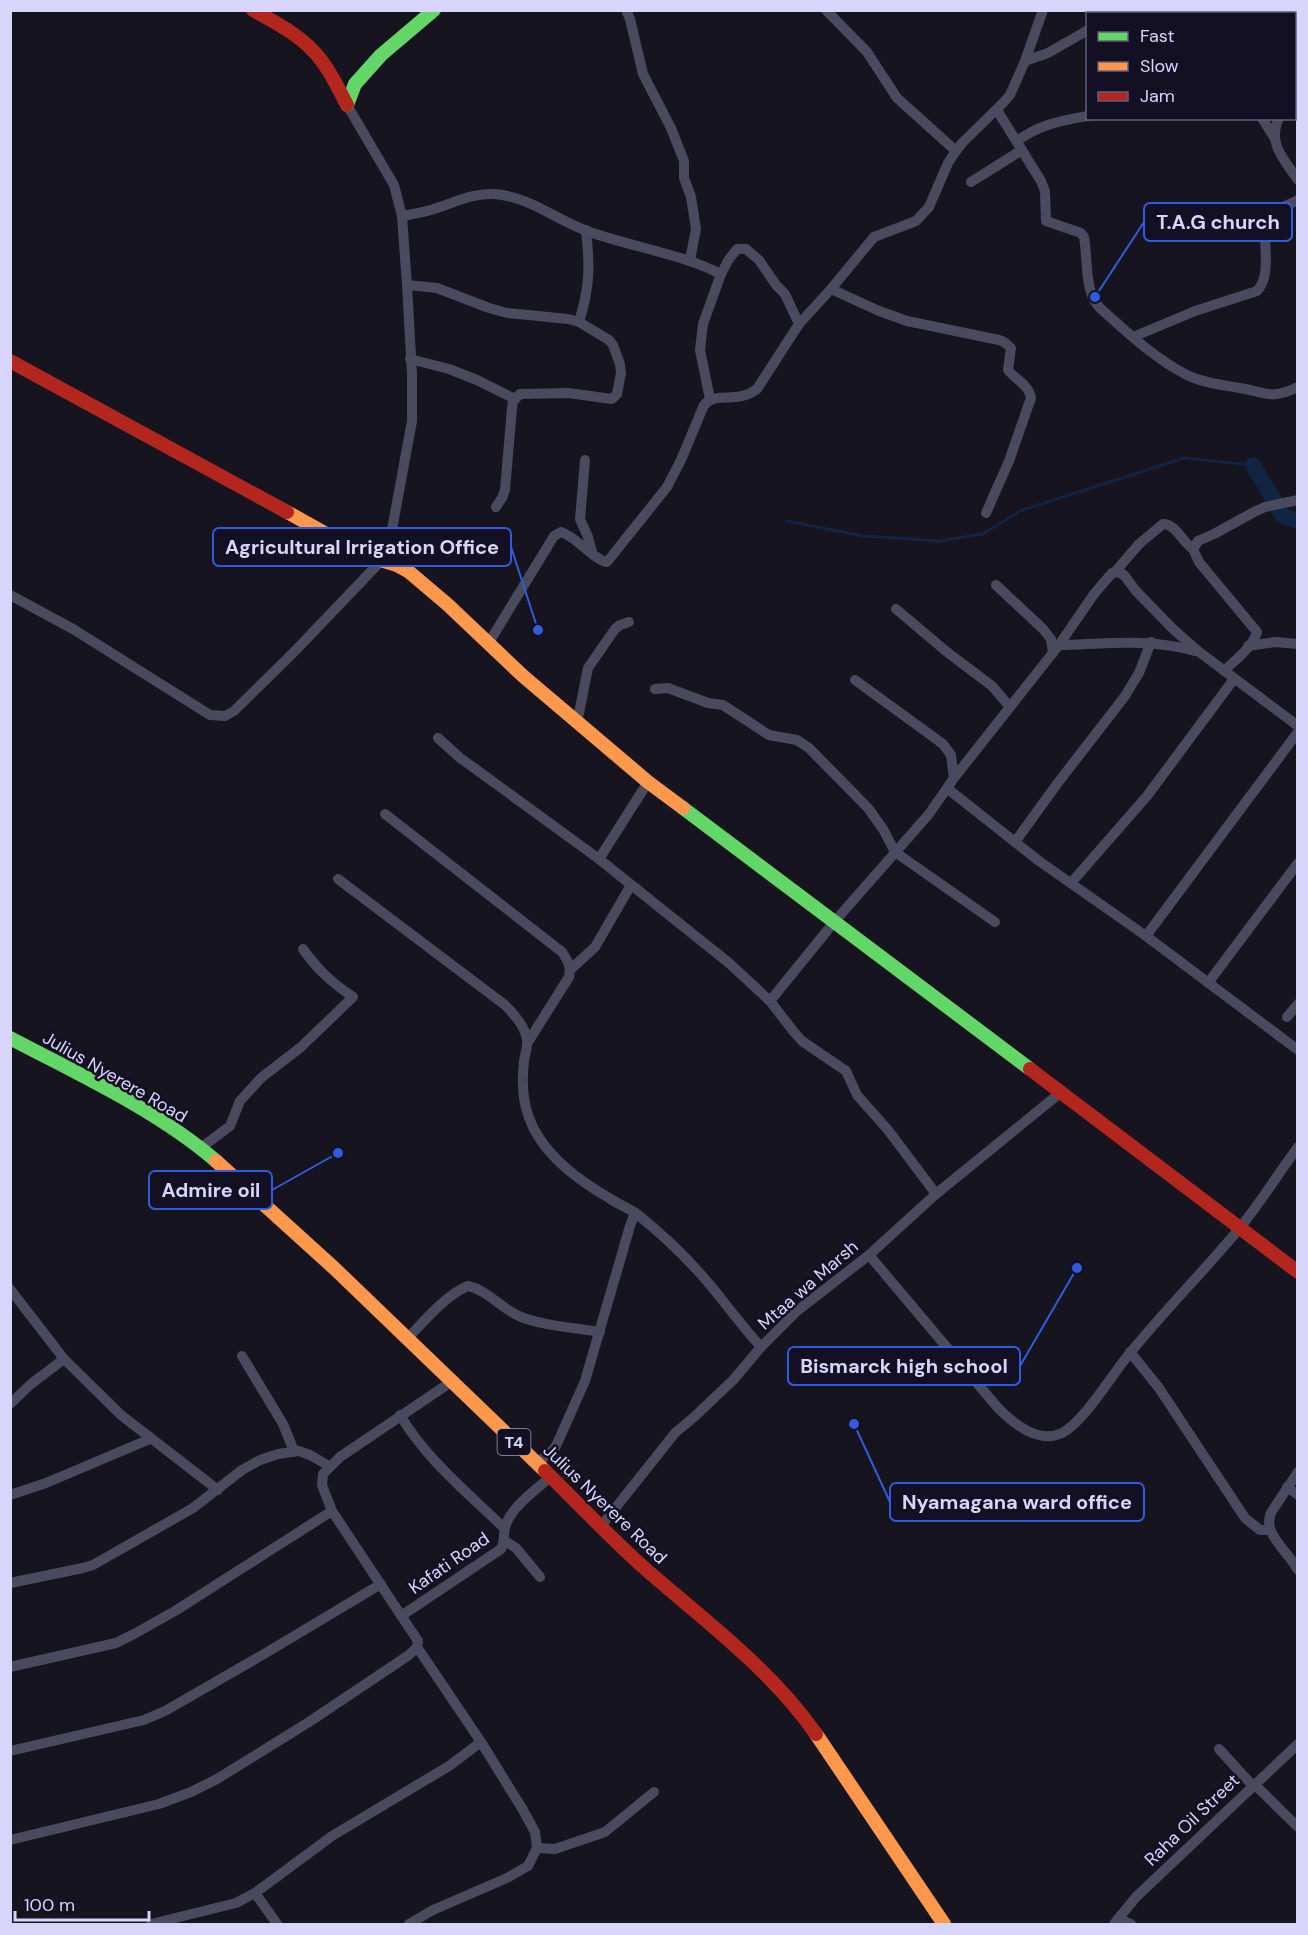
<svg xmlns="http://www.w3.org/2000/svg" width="1308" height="1935" viewBox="0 0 1308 1935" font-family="'DM Sans',sans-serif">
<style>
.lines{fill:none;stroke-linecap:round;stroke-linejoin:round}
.stream{stroke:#112442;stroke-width:3}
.river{stroke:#112442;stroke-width:16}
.street{stroke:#4a4a5f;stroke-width:10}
.fast{stroke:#63d668;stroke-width:14}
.slow{stroke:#ff974d;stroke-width:14}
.jam{stroke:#b3261e;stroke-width:14}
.labels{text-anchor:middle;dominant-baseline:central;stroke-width:5;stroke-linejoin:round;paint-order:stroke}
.shield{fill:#131023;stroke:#9d9abb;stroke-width:1.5}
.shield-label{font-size:16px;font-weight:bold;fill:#d8d5fc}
.street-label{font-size:18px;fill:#d8d5fc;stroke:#131023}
.leader{fill:none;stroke:#305cdc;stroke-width:2}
.callout-dot{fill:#305cdc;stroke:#131023;stroke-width:2}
.callout{fill:#131023;stroke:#305cdc;stroke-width:2}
.callout-label{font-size:20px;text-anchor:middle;font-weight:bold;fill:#d8d5fc}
</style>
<rect width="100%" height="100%" fill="#16141f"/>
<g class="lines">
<polyline class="stream" points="787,521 863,536 939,541 983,534 1020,511 1184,458 1253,465"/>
<polyline class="river" points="1253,465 1283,516 1298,521"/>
<g class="street">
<polyline points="626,10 630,19 643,74 671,128 684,161 684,178 691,197 696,229 690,260"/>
<polyline points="826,10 867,52 897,98 956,151"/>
<polyline points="1164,10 1166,14"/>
<path d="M1106 14C1121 8 1139 14 1155 10"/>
<polyline points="1025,61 1048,53 1088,30"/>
<polyline points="1294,100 1298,96"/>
<polyline points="347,105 394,185 402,216 407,285 412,374 412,421 386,562"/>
<path d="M997 110 1041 181 1045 191 1046 221 1081 233 1084 237C1088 258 1084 293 1100 308 1127 332 1155 359 1187 375 1203 383 1223 385 1240 388 1268 393 1270 400 1298 387"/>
<polyline points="1262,118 1274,137"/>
<path d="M1279 118C1267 144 1284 159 1298 180"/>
<path d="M1017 141C1041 124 1060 121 1088 116"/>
<polyline points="971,182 1022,150"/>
<path d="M402 216C413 214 426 212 437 208 456 202 473 193 494 194 528 196 555 219 587 231 631 247 679 253 721 274"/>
<polyline points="407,285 437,288 489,308 507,313 568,319 579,322 609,340 613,345 620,364 621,373 617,394 612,399 568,393 520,394 513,401 512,408 505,490 502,498 496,507"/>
<path d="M831 289 879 311 907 321 999 340 1004 342 1011 348 1008 370C1016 380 1029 385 1031 398L1009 461 986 513"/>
<path d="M579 322C590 286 590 267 586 230"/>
<path d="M1133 337 1195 311 1257 291C1276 271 1256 229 1272 214 1279 208 1290 204 1298 200"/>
<polyline points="410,359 449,369 477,380 515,399"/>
<polyline points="710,399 700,350 703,324 721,274 729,259 737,249 746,249 759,260 776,285 785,294 799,324"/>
<polyline points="585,460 580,519 588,537 592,552"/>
<path d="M1115 572 1139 544 1163 524C1176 524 1182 542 1193 549"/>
<polyline points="996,585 1043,629 1051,639 1053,653"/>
<polyline points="10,595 73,629 210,715 225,716 234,711 295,651 381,561"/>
<polyline points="896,609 947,652 992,686 1010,707"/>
<path d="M488 644 554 536 561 532C577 537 595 561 607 562L667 487 681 460 704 405C718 390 736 405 757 389L799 324 831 289 874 237 916 221 929 207 948 163 956 151 962 143 1002 104 1010 95 1025 61 1043 10"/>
<path d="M1059 645C1105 644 1150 638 1195 651"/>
<polyline points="1248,646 1275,642 1298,644"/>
<path d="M1224 671C1235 660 1253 647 1257 632L1199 562 1193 549 1198 541 1214 534 1254 512 1265 507 1298 500"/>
<polyline points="855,680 943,744 951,755 954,778"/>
<polyline points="655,689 668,688 708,703 723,705 769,735 797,740 809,748 868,808 883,829 895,852 995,922"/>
<polyline points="577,723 588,668 615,629 620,625 629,622"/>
<polyline points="438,738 459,757 599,859 648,782"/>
<polyline points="948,789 1039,861 1146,936 1298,1050"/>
<path d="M385 814 562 952C568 961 571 966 569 977L528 1042"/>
<polyline points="1015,842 1057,784 1125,696 1139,673 1151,642"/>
<polyline points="599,859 729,963 770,1001 794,1032 802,1041 846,1071 857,1095 888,1130 936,1194"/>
<path d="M338 879 505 1005C514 1014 528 1029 527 1043 527 1049 525 1055 524 1061 521 1088 523 1112 538 1136 554 1162 583 1183 609 1198 618 1204 628 1208 637 1214 658 1231 679 1250 697 1270 720 1295 738 1322 761 1347"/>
<polyline points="1071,883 1147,796 1234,679"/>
<polyline points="1146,936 1298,732"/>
<polyline points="571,969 595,947 631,885"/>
<polyline points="1208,983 1298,863"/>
<polyline points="770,1001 835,921 929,814 954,778 1059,645 1094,594 1112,573 1118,572 1124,575 1136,591 1173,629 1198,651 1298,726"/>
<polyline points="1287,1017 1298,1004"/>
<path d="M202 1150 206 1144 230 1126 240 1101 261 1078 301 1047 353 997C331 982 318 970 303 949"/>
<path d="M869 1255 998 1408C1014 1424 1038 1444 1062 1433 1084 1422 1113 1373 1130 1353 1165 1310 1204 1271 1239 1229 1260 1203 1278 1174 1298 1147"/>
<polyline points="10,1289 64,1359 121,1415 218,1490"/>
<path d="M407 1339C423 1322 447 1294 468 1286 487 1290 500 1307 517 1315 536 1325 578 1328 600 1332"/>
<polyline points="1130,1352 1159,1388 1245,1518 1260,1530 1269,1530"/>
<polyline points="242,1356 283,1424 294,1451"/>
<polyline points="10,1404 31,1384 64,1359"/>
<path d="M400 1415C426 1459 467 1492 504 1528"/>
<polyline points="536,1463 548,1455 556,1446 585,1381 630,1226 635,1213"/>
<path d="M1298 1472 1272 1511C1260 1532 1288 1551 1298 1570"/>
<polyline points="1287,1487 1298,1495"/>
<polyline points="10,1495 46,1483 150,1439"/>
<polyline points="601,1526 675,1433 694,1417 734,1379 761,1347 797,1311 869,1255 936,1194 1060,1093"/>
<polyline points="505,1541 516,1548 540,1577"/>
<polyline points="10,1583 83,1568 93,1565 193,1508 242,1470 260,1460 278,1454 299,1451 310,1455 329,1466"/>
<path d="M401 1616 501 1549C507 1538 501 1533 507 1522 515 1504 535 1491 550 1477"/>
<polyline points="10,1667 116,1643 134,1634 175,1611 332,1511"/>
<polyline points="1219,1749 1252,1785"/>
<polyline points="10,1751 144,1720 165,1711 264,1654 381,1584"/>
<polyline points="1254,1784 1298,1827"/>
<polyline points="10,1840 159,1804 191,1792 217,1779 309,1722 409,1655 417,1647 418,1641 332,1511 322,1485 323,1474 340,1457 451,1382"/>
<polyline points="537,1848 555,1849 605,1832 654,1792"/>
<polyline points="255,1893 277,1924"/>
<polyline points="1119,1919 1131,1924"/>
<polyline points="151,1924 236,1903 255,1893 332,1836 449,1766 481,1742"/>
<polyline points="409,1924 433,1910 507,1878 528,1866 537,1848 535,1832 523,1810 481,1742 417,1647"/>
<polyline points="1114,1924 1136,1897 1298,1744"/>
</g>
<g class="fast">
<polyline points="347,105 355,84 381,55 434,10"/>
<polyline points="683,808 1030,1069"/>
<path d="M10 1038C78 1074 157 1110 216 1161"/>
</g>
<g class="slow">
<polyline points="287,512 364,555 397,565 408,571 447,604 523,676 648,782 683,808"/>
<polyline points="216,1161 334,1268 545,1471"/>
<polyline points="816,1734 944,1924"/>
</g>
<g class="jam">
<path d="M253 10C278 24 304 37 321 60 332 74 339 90 347 105"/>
<polyline points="10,361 287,512"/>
<polyline points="1030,1069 1298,1272"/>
<path d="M545 1471C580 1505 613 1541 650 1573 708 1623 772 1671 816 1734"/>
</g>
</g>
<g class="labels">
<rect class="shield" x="497.5" y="1429" width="33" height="26" rx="4.5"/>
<g class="shield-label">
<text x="514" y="1442">T4</text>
</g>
<g class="street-label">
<text transform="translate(115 1077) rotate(30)">Julius Nyerere Road</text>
<text transform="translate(808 1285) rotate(-41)">Mtaa wa Marsh</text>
<text transform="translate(605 1504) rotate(44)">Julius Nyerere Road</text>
<text transform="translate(449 1563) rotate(-35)">Kafati Road</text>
<text transform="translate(1192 1820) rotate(-44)">Raha Oil Street</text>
</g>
</g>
<path class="leader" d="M1095 297L1144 222M538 630L511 547M338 1153L272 1190M1077 1268L1020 1366M854 1424L890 1502"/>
<g class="callout-dot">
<circle cx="1095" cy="297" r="6"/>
<circle cx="538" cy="630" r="6"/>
<circle cx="338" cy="1153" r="6"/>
<circle cx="1077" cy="1268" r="6"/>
<circle cx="854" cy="1424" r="6"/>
</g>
<g class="callout">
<rect x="1144" y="203" width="148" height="38" rx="6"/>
<rect x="213" y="528" width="298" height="38" rx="6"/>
<rect x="149" y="1171" width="123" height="38" rx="6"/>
<rect x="788" y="1347" width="232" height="38" rx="6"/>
<rect x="890" y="1483" width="254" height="38" rx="6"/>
</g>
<g class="callout-label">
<text x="1218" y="229">T.A.G church</text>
<text x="362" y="554">Agricultural Irrigation Office</text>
<text x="211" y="1197">Admire oil</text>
<text x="904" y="1373">Bismarck high school</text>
<text x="1017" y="1509">Nyamagana ward office</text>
</g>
<rect width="1308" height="1935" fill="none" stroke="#d8d5fc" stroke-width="24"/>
<rect x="1086" y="12" width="210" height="108" fill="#131023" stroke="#625f7a" stroke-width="1.5"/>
<rect x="1098" y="32" width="30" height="9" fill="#63d668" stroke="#625f7a" stroke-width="1.5"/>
<text x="1140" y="42" font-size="18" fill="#d8d5fc">Fast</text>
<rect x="1098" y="62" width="30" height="9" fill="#ff974d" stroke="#625f7a" stroke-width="1.5"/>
<text x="1140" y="72" font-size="18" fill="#d8d5fc">Slow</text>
<rect x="1098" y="92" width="30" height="9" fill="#b3261e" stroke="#625f7a" stroke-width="1.5"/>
<text x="1140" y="102" font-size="18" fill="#d8d5fc">Jam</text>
<path d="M15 1911v9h134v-9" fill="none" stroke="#d8d5fc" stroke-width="3"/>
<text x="24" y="1911" font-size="18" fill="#d8d5fc" stroke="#131023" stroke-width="4.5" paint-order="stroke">100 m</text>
</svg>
